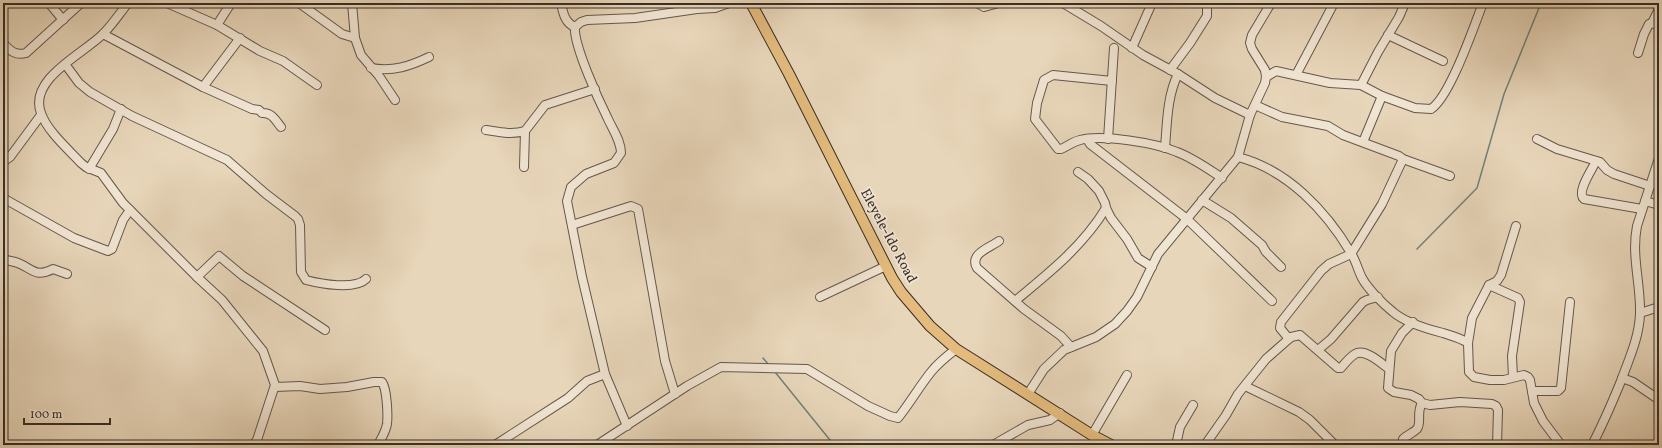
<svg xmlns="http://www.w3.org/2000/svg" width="1662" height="448" viewBox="0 0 1662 448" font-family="Vollkorn,serif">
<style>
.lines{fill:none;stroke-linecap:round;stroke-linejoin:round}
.stream{stroke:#71817b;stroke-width:1.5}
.minor-casing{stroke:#64584b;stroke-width:10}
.major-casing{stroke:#382e26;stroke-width:12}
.minor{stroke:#f0e4d2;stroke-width:8}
.major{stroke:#e4bb7d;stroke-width:10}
.labels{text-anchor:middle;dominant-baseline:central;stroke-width:3.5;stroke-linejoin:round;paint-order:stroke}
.street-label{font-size:14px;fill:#382e26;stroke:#f0e4d2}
</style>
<rect width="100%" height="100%" fill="#e8d6ba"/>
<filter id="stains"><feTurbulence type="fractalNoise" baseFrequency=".005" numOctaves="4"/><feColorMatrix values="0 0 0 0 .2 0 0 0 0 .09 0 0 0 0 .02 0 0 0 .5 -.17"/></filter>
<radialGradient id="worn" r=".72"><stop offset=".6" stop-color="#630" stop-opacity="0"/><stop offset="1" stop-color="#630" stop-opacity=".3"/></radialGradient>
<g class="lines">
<g class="stream">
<polyline points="1417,249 1477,188 1504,94 1541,3"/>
<polyline points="763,358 768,364"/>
<polyline points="775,372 834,445"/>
<polyline points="7,445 7,442"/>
</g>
<g class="minor-casing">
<g id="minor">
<polyline points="49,3 63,20"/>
<path d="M128 3C120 13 112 25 103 34 83 54 28 79 41 113 47 131 69 150 81 163L86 167 101 173 123 203 197 277 222 300 263 351 275 385 257 440 253 445"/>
<polyline points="167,3 217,25 260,51 283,61 317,85"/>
<polyline points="299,3 342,34 355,38"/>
<polyline points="352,3 355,38 361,55 379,76 395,100"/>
<path d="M561 3C563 13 565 23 575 27"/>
<polyline points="977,3 984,7 999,3"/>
<polyline points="1063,3 1101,26 1143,55 1178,74 1215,98 1250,115"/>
<polyline points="1652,23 1659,9"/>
<polyline points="217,25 231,3"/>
<path d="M103 34 203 87 252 109 259 110 262 113C272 112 276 121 281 127"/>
<polyline points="1388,35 1443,61"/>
<path d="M3 43C10 51 16 56 26 53L81 3"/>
<polyline points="1132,48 1152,3"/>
<polyline points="1638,53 1644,34 1649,24 1652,23 1659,26"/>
<path d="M65 64 79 83 90 92 132 116 227 160 266 194 295 216 298 219 300 225 301 272 306 280C321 284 355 290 366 279"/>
<path d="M371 68C393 72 410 66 429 57"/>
<polyline points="1170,70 1190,43 1207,16 1207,3"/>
<polyline points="1296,75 1334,3"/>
<path d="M1266 77 1276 71 1330 83 1361 85 1382 96 1415 108 1431 109C1450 97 1474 26 1483 3"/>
<path d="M1112 81 1053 75 1044 80 1037 103 1035 119 1058 149H1061C1068 146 1072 142 1080 140 1102 134 1156 143 1177 152 1193 158 1207 168 1222 178"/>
<polyline points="1361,85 1378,52 1399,17 1405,3"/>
<polyline points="203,87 240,38"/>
<polyline points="1255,105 1282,117 1328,126 1343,135 1399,156 1403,159 1450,176"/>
<path d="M486 130C499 132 512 135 525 131"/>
<polyline points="1087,139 1090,144 1187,219 1272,301"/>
<polyline points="1108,139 1114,48"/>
<polyline points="1537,139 1557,149 1600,162 1607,170 1614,174 1650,186"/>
<polyline points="1363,142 1382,96"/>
<path d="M1165 148C1167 124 1167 96 1178 74"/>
<path d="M1238 157C1288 170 1326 211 1351 253 1356 261 1358 270 1362 278 1368 289 1383 304 1393 312 1406 323 1427 329 1443 333 1452 336 1461 338 1468 343"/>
<path d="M1596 161C1592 170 1576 192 1584 199L1642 209"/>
<polyline points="3,162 10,157 41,115"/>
<polyline points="524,167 525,131 545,105 595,89"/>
<polyline points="89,169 113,129 121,109"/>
<polyline points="1078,172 1088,179 1099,191 1105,203 1106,208 1111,218 1127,239 1138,258 1152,267"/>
<polyline points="3,198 74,238 108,251 112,249 123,220 130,210"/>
<polyline points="1202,200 1231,218 1262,245 1266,252 1281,267"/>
<polyline points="1645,201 1659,205"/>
<polyline points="572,225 631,206 638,209 665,361 675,394"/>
<polyline points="1516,226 1501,275 1497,281 1489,285 1472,318 1468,343 1469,372 1474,377 1490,380 1504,380 1524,375 1528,377 1530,380 1534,403 1543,421 1561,445"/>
<path d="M999 241C989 248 969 254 977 268L1024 309 1061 336 1071 347"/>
<path d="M3 259C8 261 13 261 18 263 33 269 35 278 53 269L67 274"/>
<polyline points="197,277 219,256 243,276 325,330"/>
<polyline points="1489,285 1518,298 1520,302 1512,356 1513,377"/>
<polyline points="820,297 886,266"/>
<path d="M1015 301C1049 273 1083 246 1106 208"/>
<polyline points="1640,313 1659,307"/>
<polyline points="1413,322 1402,333 1391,351 1388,388 1394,392 1411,395 1419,399 1422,403 1430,405 1460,402 1492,404 1496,406 1498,410 1497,445"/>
<polyline points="1289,339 1280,328 1281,322 1321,271 1329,264 1351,254 1382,204 1403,159"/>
<polyline points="1318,350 1331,339 1363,302 1367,300 1378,297"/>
<polyline points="1622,378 1633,382 1655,397 1659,392"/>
<polyline points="1245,386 1299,412 1310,420 1335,445"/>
<path d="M275 387 300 386 320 389 347 387 374 382H382C387 389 388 415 387 424 386 431 381 439 378 445"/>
<polyline points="1532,391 1558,391 1561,388 1570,302"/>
<polyline points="1028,394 1044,369 1064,350 1096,337 1115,324 1127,311 1137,297 1158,254 1238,157 1250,115 1265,83 1266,77 1265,70 1252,49 1250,43 1252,35 1271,3"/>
<path d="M627 426 605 374 582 277 567 201 571 187 586 174 614 163 621 153C621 141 613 130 608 119 599 101 573 44 575 27L581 22 587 20 635 18 697 9 715 8 729 3"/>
<polyline points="1092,435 1127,375"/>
<polyline points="495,445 568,398 587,381 605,374"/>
<path d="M597 445 687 386 721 367 807 369 868 406 890 416 898 418C910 403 919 387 931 372 938 363 947 356 956 349"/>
<polyline points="993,445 1028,425 1050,420 1060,413"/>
<polyline points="1176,445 1180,427 1193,405"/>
<path d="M1205 445 1226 415 1238 394 1266 359 1291 337 1300 335 1338 368H1341C1345 363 1350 357 1355 354 1365 348 1381 363 1389 369"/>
<path d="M1402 445 1403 439C1407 435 1413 433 1417 429 1422 422 1416 413 1422 403"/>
<path d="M1592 445C1603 424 1612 403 1621 381 1629 359 1639 338 1640 314 1641 284 1631 256 1637 226L1659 158"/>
</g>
</g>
<g class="major-casing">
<polyline id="major" points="751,3 789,74 892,278 901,292 930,326 956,349 1092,435 1111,445"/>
</g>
<use href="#minor" class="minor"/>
<use href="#major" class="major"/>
</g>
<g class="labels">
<g class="street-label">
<text transform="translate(888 236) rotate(62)">Eleyele-Ido Road</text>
</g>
</g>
<rect width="1662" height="448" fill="none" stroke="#e8d6ba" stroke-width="16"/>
<rect x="4" y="4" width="1654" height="440" fill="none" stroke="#382e26" stroke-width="2"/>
<rect x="8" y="8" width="1646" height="432" fill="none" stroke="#382e26"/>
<path d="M24 418v6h86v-6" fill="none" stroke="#382e26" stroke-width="2"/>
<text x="30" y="418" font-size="12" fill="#382e26" stroke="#f0e4d2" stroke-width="3" paint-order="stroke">100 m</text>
<rect width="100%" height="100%" filter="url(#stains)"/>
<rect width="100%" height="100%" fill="url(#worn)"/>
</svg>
